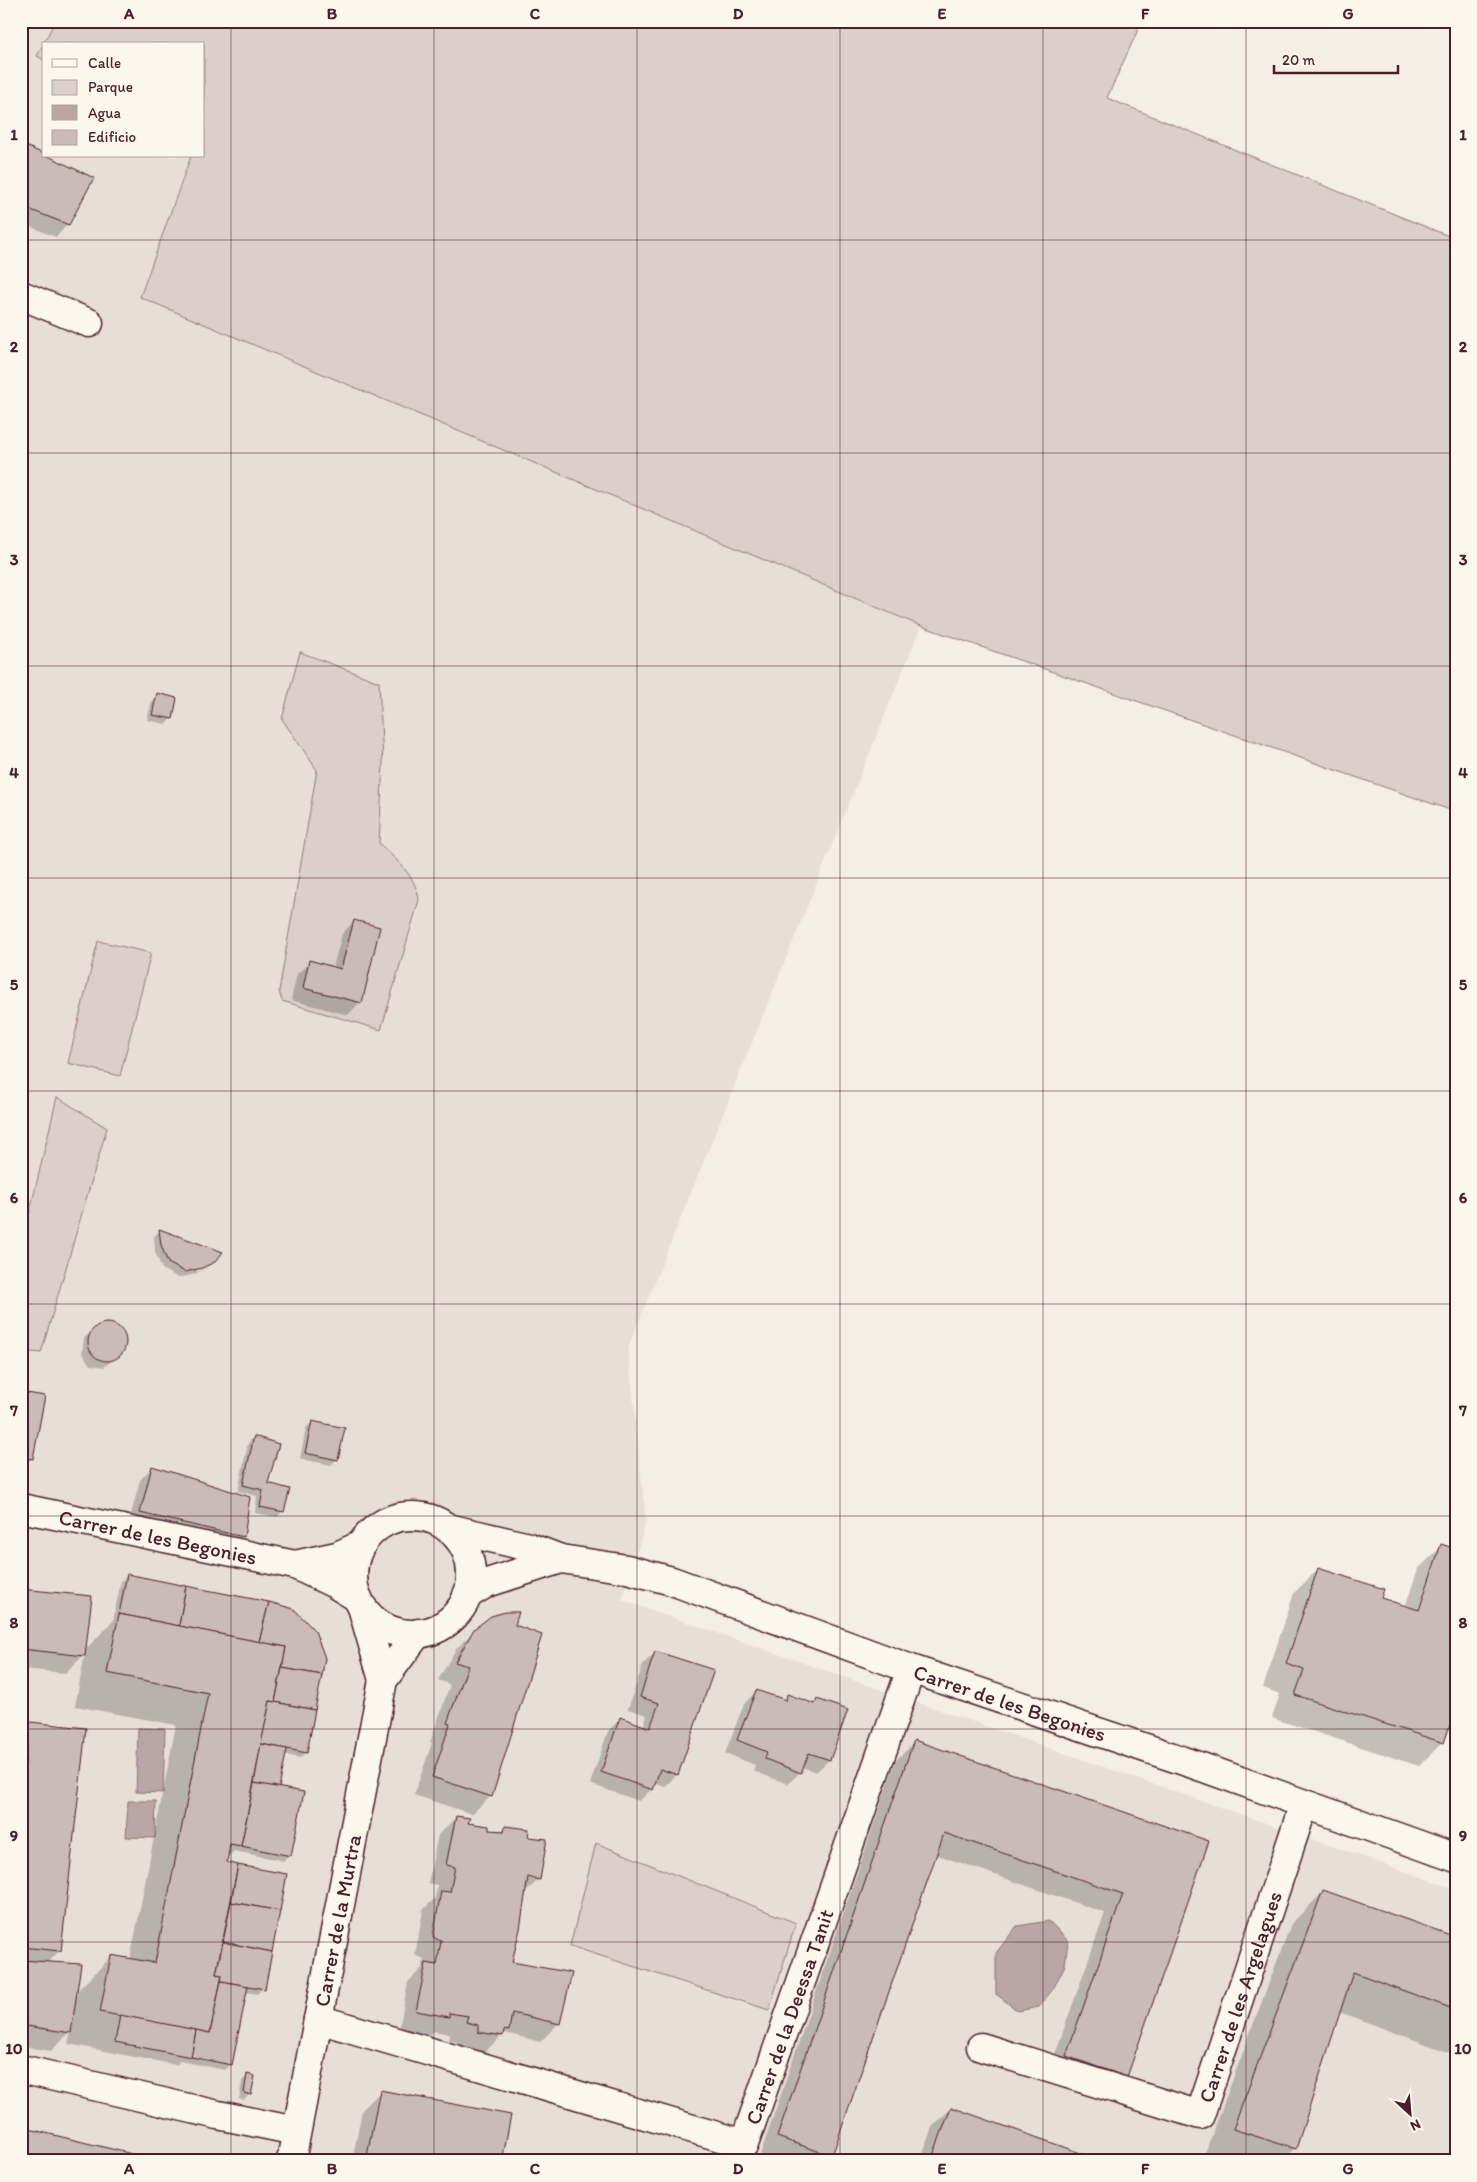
<svg xmlns="http://www.w3.org/2000/svg" width="1477" height="2182" viewBox="0 0 1477 2182" font-family="Itim,sans-serif">
<style>
.built{fill:#e7dfd6}
.green{fill:#dbd0c9;stroke:#92787a}
.water{fill:#baa7a5;stroke:#8d7174}
.shadow{fill:#0003}
.building{fill:#cabbb6;stroke:#4a1f2b}
.lines{fill:none;stroke-linecap:round;stroke-linejoin:round}
.pedestrian-casing{stroke:#4a1f2b;stroke-width:31}
.minor-casing{stroke:#4a1f2b;stroke-width:31}
.tertiary-casing{stroke:#4a1f2b;stroke-width:31}
.pedestrian{stroke:#fbf7ec;stroke-width:28}
.minor{stroke:#fbf7ec;stroke-width:28}
.tertiary{stroke:#fbf7ec;stroke-width:28}
.grid{fill:none;stroke:#4a1f2b;stroke-width:1;stroke-opacity:0.55}
.labels{text-anchor:middle;dominant-baseline:central;stroke-width:5;stroke-linejoin:round;paint-order:stroke}
.street-label{font-size:21px;fill:#4a1f2b;stroke:#fbf7ec}
.neatline{fill:none;stroke:#4a1f2b;stroke-width:2}
.grid-label{font-size:16px;text-anchor:middle;font-weight:bold;fill:#4a1f2b}
</style>
<rect width="100%" height="100%" fill="#f4eee4"/>
<filter id="ink" filterUnits="userSpaceOnUse"><feTurbulence type="fractalNoise" baseFrequency=".02" numOctaves="2"/><feDisplacementMap in="SourceGraphic" scale="10" xChannelSelector="R" yChannelSelector="G"/><feConvolveMatrix kernelMatrix="1 2 1 2 8 2 1 2 1" color-interpolation-filters="sRGB"/></filter>
<g filter="url(#ink)">
<polygon class="built" points="21,21 55,21 37,56 44,60 44,156 191,156 141,297 921,626 628,1348 646,1522 622,1600 1456,1889 1456,2161 21,2161"/>
<g class="green">
<polygon points="55,21 1142,21 1107,98 1456,239 1456,812 921,626 140,297 191,156 204,156 204,44 44,44 44,60 37,56"/>
<path d="M300 652 379 682 383 763 379 843C396 860 416 875 419 900L381 1030 282 1001 279 991 317 770 282 719Z"/>
<polygon points="98,941 151,953 120,1076 68,1063"/>
<polygon points="57,1097 107,1128 41,1353 21,1351 21,1249"/>
<polygon points="596,1843 796,1923 769,2010 570,1946"/>
</g>
<g class="water">
<polygon points="138,1728 165,1729 163,1793 136,1792"/>
<polygon points="128,1801 156,1801 155,1838 126,1837"/>
<polygon points="1049,1921 1068,1941 1065,1965 1053,1989 1039,2007 1018,2011 996,1994 996,1953 1017,1926"/>
</g>
<g class="shadow">
<polygon points="21,145 68,224 56,237 21,223"/>
<polygon points="157,695 172,718 166,724 147,720 152,701"/>
<polygon points="354,921 360,1002 348,1015 291,1000 297,974 310,962 333,968 342,934"/>
<polygon points="160,1231 213,1262 196,1270 197,1272 209,1266 195,1274 178,1278 162,1269 155,1252 154,1236"/>
<polygon points="103,1324 117,1327 125,1338 123,1352 104,1367 90,1365 82,1353 84,1338"/>
<polygon points="21,1393 32,1458 26,1464 21,1463"/>
<polygon points="312,1422 337,1459 331,1465 300,1459 306,1428"/>
<polygon points="254,1437 266,1484 283,1511 277,1517 255,1513 257,1496 238,1491 248,1443"/>
<polygon points="152,1467 243,1536 230,1549 128,1526 140,1480"/>
<polygon points="1442,1546 1443,1742 1419,1766 1272,1718 1280,1694 1263,1688 1294,1593 1318,1569 1380,1599 1405,1607 1418,1569"/>
<polygon points="127,1575 323,1658 306,1752 300,1758 284,1755 278,1789 290,1855 284,1861 234,1851 226,1859 225,1863 286,1875 263,1988 257,1994 245,1992 231,2064 225,2070 180,2061 176,2065 68,2044 71,2031 51,2051 21,2046 21,1732 30,1723 60,1950 48,1963 77,1997 79,1989 112,1956 130,1960 176,1725 75,1706 85,1654 66,1673 21,1669 21,1590 85,1650 113,1621 121,1581"/>
<polygon points="513,1626 491,1796 472,1814 414,1795 432,1743 430,1742 450,1685 438,1680 456,1649 475,1630"/>
<polygon points="656,1652 677,1774 665,1787 654,1783 652,1789 639,1801 590,1784 608,1731 620,1719 643,1727 647,1715 628,1709 643,1664"/>
<polygon points="756,1691 783,1700 788,1696 813,1704 817,1700 847,1711 829,1760 816,1772 802,1767 800,1772 788,1784 753,1771 755,1765 725,1753 744,1704"/>
<polygon points="915,1742 1207,1842 1126,2076 1107,2094 1048,2074 1105,1913 935,1854 831,2155 825,2161 776,2161 760,2155 896,1760"/>
<polygon points="456,1817 466,1824 487,1831 501,1832 505,1827 527,1838 539,1879 524,1894 510,1963 570,1974 558,2024 540,2042 505,2033 483,2053 460,2050 460,2043 449,2040 450,2034 434,2031 430,2035 399,2030 408,1982 422,1968 424,1959 415,1955 423,1910 435,1898 437,1885 428,1883 438,1835"/>
<polygon points="1323,1892 1456,1939 1456,2055 1339,2012 1295,2148 1282,2161 1202,2161 1291,1924"/>
<polygon points="248,2075 250,2094 244,2100 239,2099 242,2081"/>
<polygon points="381,2091 501,2161 352,2161 362,2110"/>
<polygon points="951,2108 1100,2161 920,2161 932,2127"/>
</g>
<g class="building">
<polygon points="21,144 44,154 44,156 48,156 94,178 69,225 21,206"/>
<polygon points="157,693 177,698 173,719 152,715"/>
<polygon points="354,920 380,927 362,1003 303,988 309,960 341,969"/>
<polygon points="159,1229 223,1252 215,1262 202,1268 185,1272 168,1263 161,1245"/>
<circle cx="107" cy="1342" r="19"/>
<polygon points="21,1392 45,1396 33,1459 21,1457"/>
<polygon points="312,1421 345,1428 338,1460 305,1453"/>
<polygon points="254,1436 279,1444 268,1483 290,1489 284,1512 260,1507 263,1490 243,1485"/>
<polygon points="152,1466 250,1497 244,1537 140,1513"/>
<polygon points="1441,1544 1456,1549 1456,1707 1444,1743 1295,1695 1304,1670 1286,1664 1318,1568 1384,1589 1381,1598 1419,1610"/>
<polygon points="127,1574 186,1586 179,1626 119,1614"/>
<polygon points="186,1586 269,1602 259,1642 179,1626"/>
<polygon points="21,1589 92,1596 85,1656 21,1649"/>
<polygon points="269,1602 294,1609 315,1631 325,1658 322,1675 282,1668 286,1647 259,1642"/>
<polygon points="505,1612 519,1612 515,1625 542,1635 492,1797 432,1777 450,1724 447,1723 468,1666 455,1662 474,1629 491,1616"/>
<polygon points="119,1614 286,1647 275,1702 270,1701 241,1846 230,1844 227,1862 238,1865 216,1974 222,1975 210,2033 100,2012 111,1955 155,1963 208,1693 107,1673"/>
<polygon points="655,1651 714,1670 678,1775 660,1769 653,1790 601,1772 620,1717 650,1728 659,1703 640,1697"/>
<polygon points="282,1668 322,1675 315,1710 275,1702"/>
<polygon points="756,1690 786,1700 787,1694 815,1704 817,1699 848,1710 830,1760 809,1753 801,1773 765,1759 767,1752 737,1740"/>
<polygon points="270,1701 315,1710 307,1753 261,1744"/>
<polygon points="30,1722 86,1728 61,1951 21,1947 21,1797"/>
<polygon points="914,1740 1209,1841 1127,2077 1066,2056 1123,1894 944,1833 832,2156 777,2137"/>
<polygon points="261,1744 287,1749 279,1788 254,1783"/>
<polygon points="254,1783 304,1792 291,1856 241,1846"/>
<polygon points="456,1816 470,1818 468,1823 489,1826 489,1830 504,1831 505,1826 529,1829 528,1837 547,1839 540,1880 528,1877 520,1929 512,1962 572,1973 560,2024 512,2013 509,2031 504,2030 503,2036 478,2032 478,2025 466,2022 468,2016 449,2013 449,2017 416,2011 426,1963 437,1965 441,1941 433,1937 441,1891 450,1892 455,1867 446,1865"/>
<polygon points="238,1865 287,1874 280,1911 231,1902"/>
<polygon points="1323,1890 1456,1937 1456,2010 1353,1972 1296,2149 1233,2129"/>
<polygon points="231,1902 280,1911 272,1952 223,1942"/>
<polygon points="223,1942 272,1952 265,1989 221,1981 222,1975 216,1974"/>
<polygon points="21,1960 81,1964 71,2033 21,2025"/>
<polygon points="221,1981 248,1986 232,2065 191,2057 196,2030 210,2033"/>
<polygon points="120,2015 196,2030 191,2057 115,2042"/>
<polygon points="247,2074 255,2076 251,2095 244,2093"/>
<polygon points="380,2090 511,2115 502,2161 366,2161"/>
<polygon points="951,2107 1103,2161 931,2161"/>
<polygon points="21,2127 161,2161 21,2161"/>
</g>
<g class="lines">
<g class="pedestrian-casing">
<polyline id="pedestrian" points="21,2069 218,2115 296,2131"/>
</g>
<g class="minor-casing">
<g id="minor">
<polyline points="21,295 89,323"/>
<path id="s1" d="M318 2019 744 2144 911 1669"/>
<path id="s2" d="M981 2047 1200 2115 1304 1804"/>
</g>
</g>
<g class="tertiary-casing">
<g id="tertiary">
<path id="s3" d="M21 1508 295 1565 333 1583 358 1598"/>
<circle cx="412" cy="1575" r="59"/>
<path id="s4" d="M448 1528 529 1547 561 1559 627 1569 672 1581 911 1669 1193 1764 1456 1858"/>
<polyline points="295,1565 337,1556 361,1545"/>
<polyline points="467,1595 487,1583 561,1559"/>
<polyline points="362,1607 383,1680"/>
<path id="s5" d="M291 2161 383 1680 418 1633"/>
</g>
</g>
<use href="#pedestrian" class="pedestrian"/>
<use href="#minor" class="minor"/>
<use href="#tertiary" class="tertiary"/>
</g>
</g>
<path class="grid" d="M231 21V2161M434 21V2161M637 21V2161M840 21V2161M1043 21V2161M1246 21V2161M21 240H1456M21 453H1456M21 666H1456M21 878H1456M21 1091H1456M21 1304H1456M21 1516H1456M21 1729H1456M21 1942H1456"/>
<g class="labels">
<g class="street-label">
<text stroke="none"><textPath href="#s3" startOffset="140">Carrer de les Begonies</textPath></text>
<text stroke="none"><textPath href="#s4" startOffset="590">Carrer de les Begonies</textPath></text>
<text stroke="none"><textPath href="#s5" startOffset="245">Carrer de la Murtra</textPath></text>
<text stroke="none"><textPath href="#s2" startOffset="354">Carrer de les Argelagues</textPath></text>
<text stroke="none"><textPath href="#s1" startOffset="579">Carrer de la Deessa Tanit</textPath></text>
</g>
</g>
<rect width="1477" height="2182" fill="none" stroke="#fbf7ec" stroke-width="55"/>
<rect x="42" y="42" width="162" height="115" fill="#fbf7ec" stroke="#b4a19f"/>
<rect x="52" y="59" width="25" height="8" fill="#fbf7ec" stroke="#b4a19f"/>
<text x="88" y="68" font-size="15" fill="#4a1f2b">Calle</text>
<rect x="52" y="80" width="25" height="15" fill="#dbd0c9" stroke="#b4a19f"/>
<text x="88" y="92" font-size="15" fill="#4a1f2b">Parque</text>
<rect x="52" y="105" width="25" height="15" fill="#baa7a5" stroke="#b4a19f"/>
<text x="88" y="118" font-size="15" fill="#4a1f2b">Agua</text>
<rect x="52" y="130" width="25" height="15" fill="#cabbb6" stroke="#b4a19f"/>
<text x="88" y="142" font-size="15" fill="#4a1f2b">Edificio</text>
<g transform="translate(1410 2114) rotate(154)" stroke="#fbf7ec" stroke-width="4" paint-order="stroke">
<path d="M0-4L9 19L0 12L-9 19Z" fill="#4a1f2b"/>
<text y="-8" font-size="14" font-weight="bold" text-anchor="middle" fill="#4a1f2b">N</text>
</g>
<path d="M1274 65v8h124v-8" fill="none" stroke="#4a1f2b" stroke-width="2.5"/>
<text x="1282" y="65" font-size="15" fill="#4a1f2b" stroke="#fbf7ec" stroke-width="4" paint-order="stroke">20 m</text>
<rect x="28" y="28" width="1422" height="2126" class="neatline"/>
<g class="grid-label">
<text x="129" y="19">A</text>
<text x="332" y="19">B</text>
<text x="535" y="19">C</text>
<text x="738" y="19">D</text>
<text x="942" y="19">E</text>
<text x="1145" y="19">F</text>
<text x="1348" y="19">G</text>
<text x="14" y="140">1</text>
<text x="1463" y="140">1</text>
<text x="14" y="352">2</text>
<text x="1463" y="352">2</text>
<text x="14" y="565">3</text>
<text x="1463" y="565">3</text>
<text x="14" y="778">4</text>
<text x="1463" y="778">4</text>
<text x="14" y="990">5</text>
<text x="1463" y="990">5</text>
<text x="14" y="1203">6</text>
<text x="1463" y="1203">6</text>
<text x="14" y="1416">7</text>
<text x="1463" y="1416">7</text>
<text x="14" y="1628">8</text>
<text x="1463" y="1628">8</text>
<text x="14" y="1841">9</text>
<text x="1463" y="1841">9</text>
<text x="14" y="2054">10</text>
<text x="1463" y="2054">10</text>
<text x="129" y="2174">A</text>
<text x="332" y="2174">B</text>
<text x="535" y="2174">C</text>
<text x="738" y="2174">D</text>
<text x="942" y="2174">E</text>
<text x="1145" y="2174">F</text>
<text x="1348" y="2174">G</text>
</g>
</svg>
